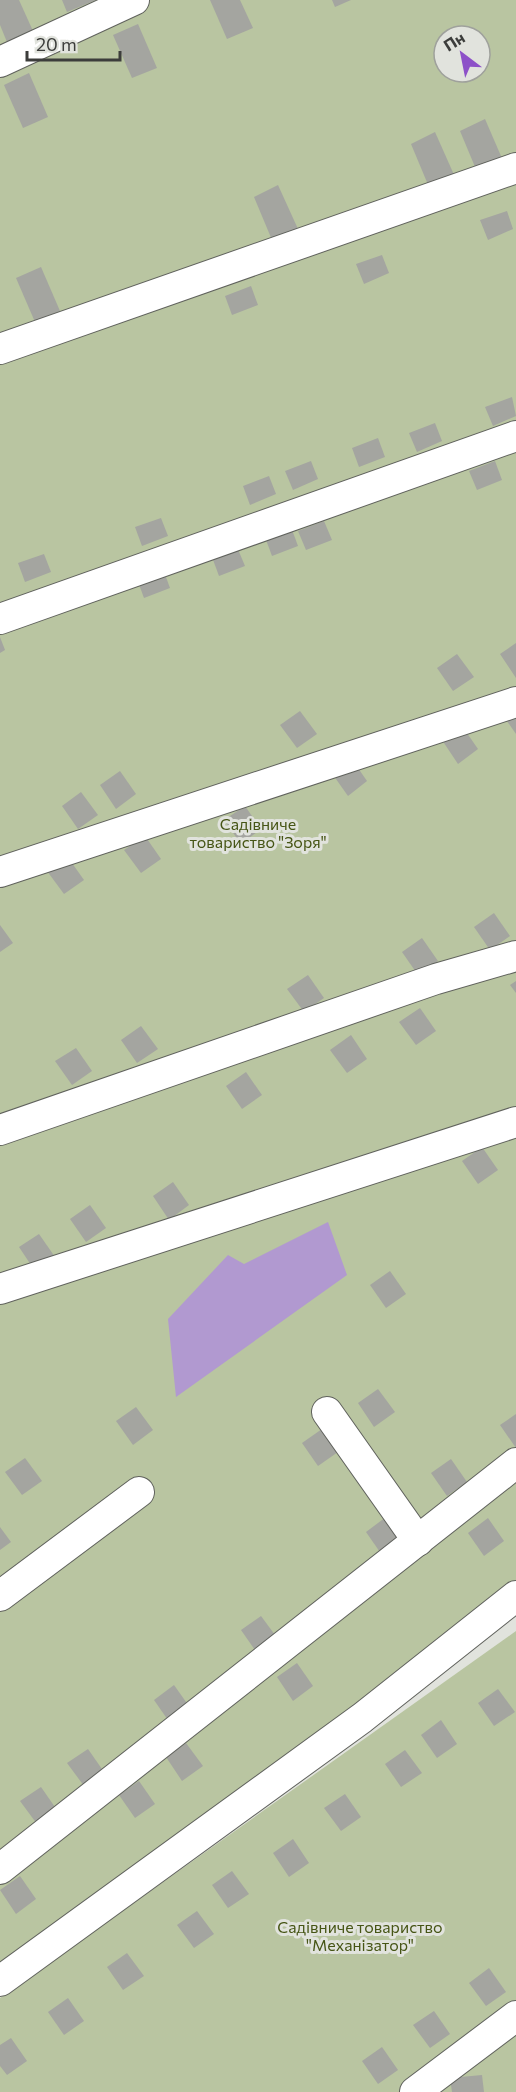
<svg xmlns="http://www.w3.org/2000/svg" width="516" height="2092" viewBox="0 0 516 2092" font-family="Commissioner,sans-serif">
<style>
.green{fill:#b9c5a1;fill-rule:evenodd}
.water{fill:#b199d0}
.building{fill:#a4a5a0}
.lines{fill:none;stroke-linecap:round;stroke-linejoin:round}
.minor-casing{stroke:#60625d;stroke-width:32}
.minor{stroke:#fff;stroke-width:30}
.labels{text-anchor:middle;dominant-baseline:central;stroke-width:6;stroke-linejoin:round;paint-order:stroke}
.park-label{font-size:16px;fill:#465515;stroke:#e1e3dd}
</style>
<rect width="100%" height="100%" fill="#e1e3dd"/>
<g class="green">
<path d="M0 0H516V1592L0 1980ZM444 36H480V72H444Z"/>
<polygon points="516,1631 516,2092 0,2092 0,1998"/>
</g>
<polygon class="water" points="328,1222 347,1275 176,1397 168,1319 228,1255 244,1264"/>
<g class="building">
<polygon points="0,0 19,0 33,31 7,42 0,25"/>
<polygon points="62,0 96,0 67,12"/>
<polygon points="210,0 240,0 253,28 227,39"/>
<polygon points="332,0 351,0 335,7"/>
<polygon points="138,24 157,68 132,78 113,35"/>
<polygon points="29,73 48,117 23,128 4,85"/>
<polygon points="485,119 504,163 478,174 460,131"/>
<polygon points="435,132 455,177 429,187 411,144"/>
<polygon points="278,185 298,229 272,240 254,197"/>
<polygon points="507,211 513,229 488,240 480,220"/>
<polygon points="382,255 389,273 364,284 356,264"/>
<polygon points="41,267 60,311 35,322 16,278"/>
<polygon points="251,286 258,305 232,315 225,296"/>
<polygon points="512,397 516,416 493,426 485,407"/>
<polygon points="435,423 442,441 417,452 409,433"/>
<polygon points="378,438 385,457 359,467 352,448"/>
<polygon points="311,461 318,479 293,490 285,471"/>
<polygon points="495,461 502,480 477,490 469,471"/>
<polygon points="269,476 276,494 250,505 243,486"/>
<polygon points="161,518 168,536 142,546 135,527"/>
<polygon points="324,521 332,540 306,550 298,531"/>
<polygon points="291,527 298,546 272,556 265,537"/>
<polygon points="237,547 245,566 219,576 212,557"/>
<polygon points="44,554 51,572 25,582 18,563"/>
<polygon points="163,569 170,588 144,598 137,579"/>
<polygon points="0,637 5,650 0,653"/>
<polygon points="516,643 516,678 500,654"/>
<polygon points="457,654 474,677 453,691 437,668"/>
<polygon points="516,704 516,734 502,714"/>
<polygon points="300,711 317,734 297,748 280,725"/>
<polygon points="462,726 478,749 458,764 442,740"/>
<polygon points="351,758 367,781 348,796 331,772"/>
<polygon points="120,771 136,794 116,809 100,785"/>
<polygon points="81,792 98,815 78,829 62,806"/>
<polygon points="245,806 261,829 241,844 224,820"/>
<polygon points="145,836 161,859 141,873 124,850"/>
<polygon points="67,856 84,880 64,894 47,871"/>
<polygon points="494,913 510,936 490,950 474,927"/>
<polygon points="0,925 13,943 0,952"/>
<polygon points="422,938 438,961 418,975 402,952"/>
<polygon points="308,975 324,998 304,1012 287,989"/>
<polygon points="516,981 516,993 510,985"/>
<polygon points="420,1008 436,1031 416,1045 399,1022"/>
<polygon points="141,1026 158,1049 137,1063 121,1040"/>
<polygon points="351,1035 367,1059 347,1073 330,1050"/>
<polygon points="76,1048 92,1071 72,1085 55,1061"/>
<polygon points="246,1072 262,1095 242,1109 226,1086"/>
<polygon points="482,1147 498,1170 478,1184 462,1161"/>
<polygon points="173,1182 189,1205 169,1220 153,1196"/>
<polygon points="90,1205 106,1228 86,1242 70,1219"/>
<polygon points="39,1234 55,1257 35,1271 19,1247"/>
<polygon points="390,1271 406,1294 386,1308 370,1285"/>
<polygon points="378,1389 395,1412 374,1427 358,1403"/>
<polygon points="136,1407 153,1430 133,1445 116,1421"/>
<polygon points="516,1414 516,1448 500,1425"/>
<polygon points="322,1429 338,1452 318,1466 302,1443"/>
<polygon points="25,1458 42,1481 22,1495 5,1472"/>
<polygon points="451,1459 467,1482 447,1496 431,1473"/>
<polygon points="386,1517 403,1541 382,1555 366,1532"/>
<polygon points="488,1518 504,1541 484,1556 468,1533"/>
<polygon points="0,1527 11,1542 0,1550"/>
<polygon points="261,1616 278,1639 257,1653 241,1630"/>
<polygon points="297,1663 313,1686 293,1701 277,1677"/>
<polygon points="174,1685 191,1709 170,1723 154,1700"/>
<polygon points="498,1689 515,1712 494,1726 478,1703"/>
<polygon points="441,1720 457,1744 437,1758 421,1735"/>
<polygon points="186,1743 203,1766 182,1781 166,1757"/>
<polygon points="88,1749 104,1772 84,1786 67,1763"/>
<polygon points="405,1750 422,1773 401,1787 385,1764"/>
<polygon points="139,1781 155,1804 135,1818 119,1795"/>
<polygon points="41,1787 57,1810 37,1824 20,1801"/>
<polygon points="345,1794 361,1817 341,1831 324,1808"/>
<polygon points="293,1839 309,1863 289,1877 273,1853"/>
<polygon points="232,1871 249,1894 228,1908 212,1885"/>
<polygon points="20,1876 36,1899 16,1914 0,1890"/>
<polygon points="197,1911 214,1934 194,1948 177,1925"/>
<polygon points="127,1953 144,1976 123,1990 107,1967"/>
<polygon points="489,1968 506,1992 486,2006 469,1983"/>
<polygon points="68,1998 84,2021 64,2035 48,2012"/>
<polygon points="434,2011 450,2034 430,2048 413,2025"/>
<polygon points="11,2038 27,2061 7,2075 0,2066 0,2045"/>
<polygon points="382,2047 398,2070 378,2084 362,2061"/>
<polygon points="482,2075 484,2092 452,2092 450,2078"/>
</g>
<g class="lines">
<g class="minor-casing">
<g id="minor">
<polyline points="0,62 134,0"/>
<polyline points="0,349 516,168"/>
<polyline points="0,619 516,436"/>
<polyline points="0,872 516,702"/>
<polyline points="0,1130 436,979 516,956"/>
<polyline points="0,1289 516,1122"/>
<polyline points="327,1412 418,1541"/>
<polyline points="0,1596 139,1492"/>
<polyline points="0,1869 516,1463"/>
<polyline points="0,1981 362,1718 516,1596"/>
<polyline points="415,2092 516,2016"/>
</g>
</g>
<use href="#minor" class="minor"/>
</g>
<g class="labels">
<g class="park-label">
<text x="258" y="823">Садівниче<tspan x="258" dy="18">товариство "Зоря"</tspan></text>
<text x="360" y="1926">Садівниче товариство<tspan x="360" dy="18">"Механізатор"</tspan></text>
</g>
</g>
<g transform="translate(462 54) rotate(328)"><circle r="28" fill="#e1e3dd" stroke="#9fa19c" stroke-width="1.5"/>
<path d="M0-4.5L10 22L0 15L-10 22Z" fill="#8d51c8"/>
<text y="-9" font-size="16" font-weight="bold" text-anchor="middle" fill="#3c3d3b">Пн</text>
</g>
<path d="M27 51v9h93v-9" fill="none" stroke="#3c3d3b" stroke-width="3"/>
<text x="36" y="51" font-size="18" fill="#3c3d3b" stroke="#e1e3dd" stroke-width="4.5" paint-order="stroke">20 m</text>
</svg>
